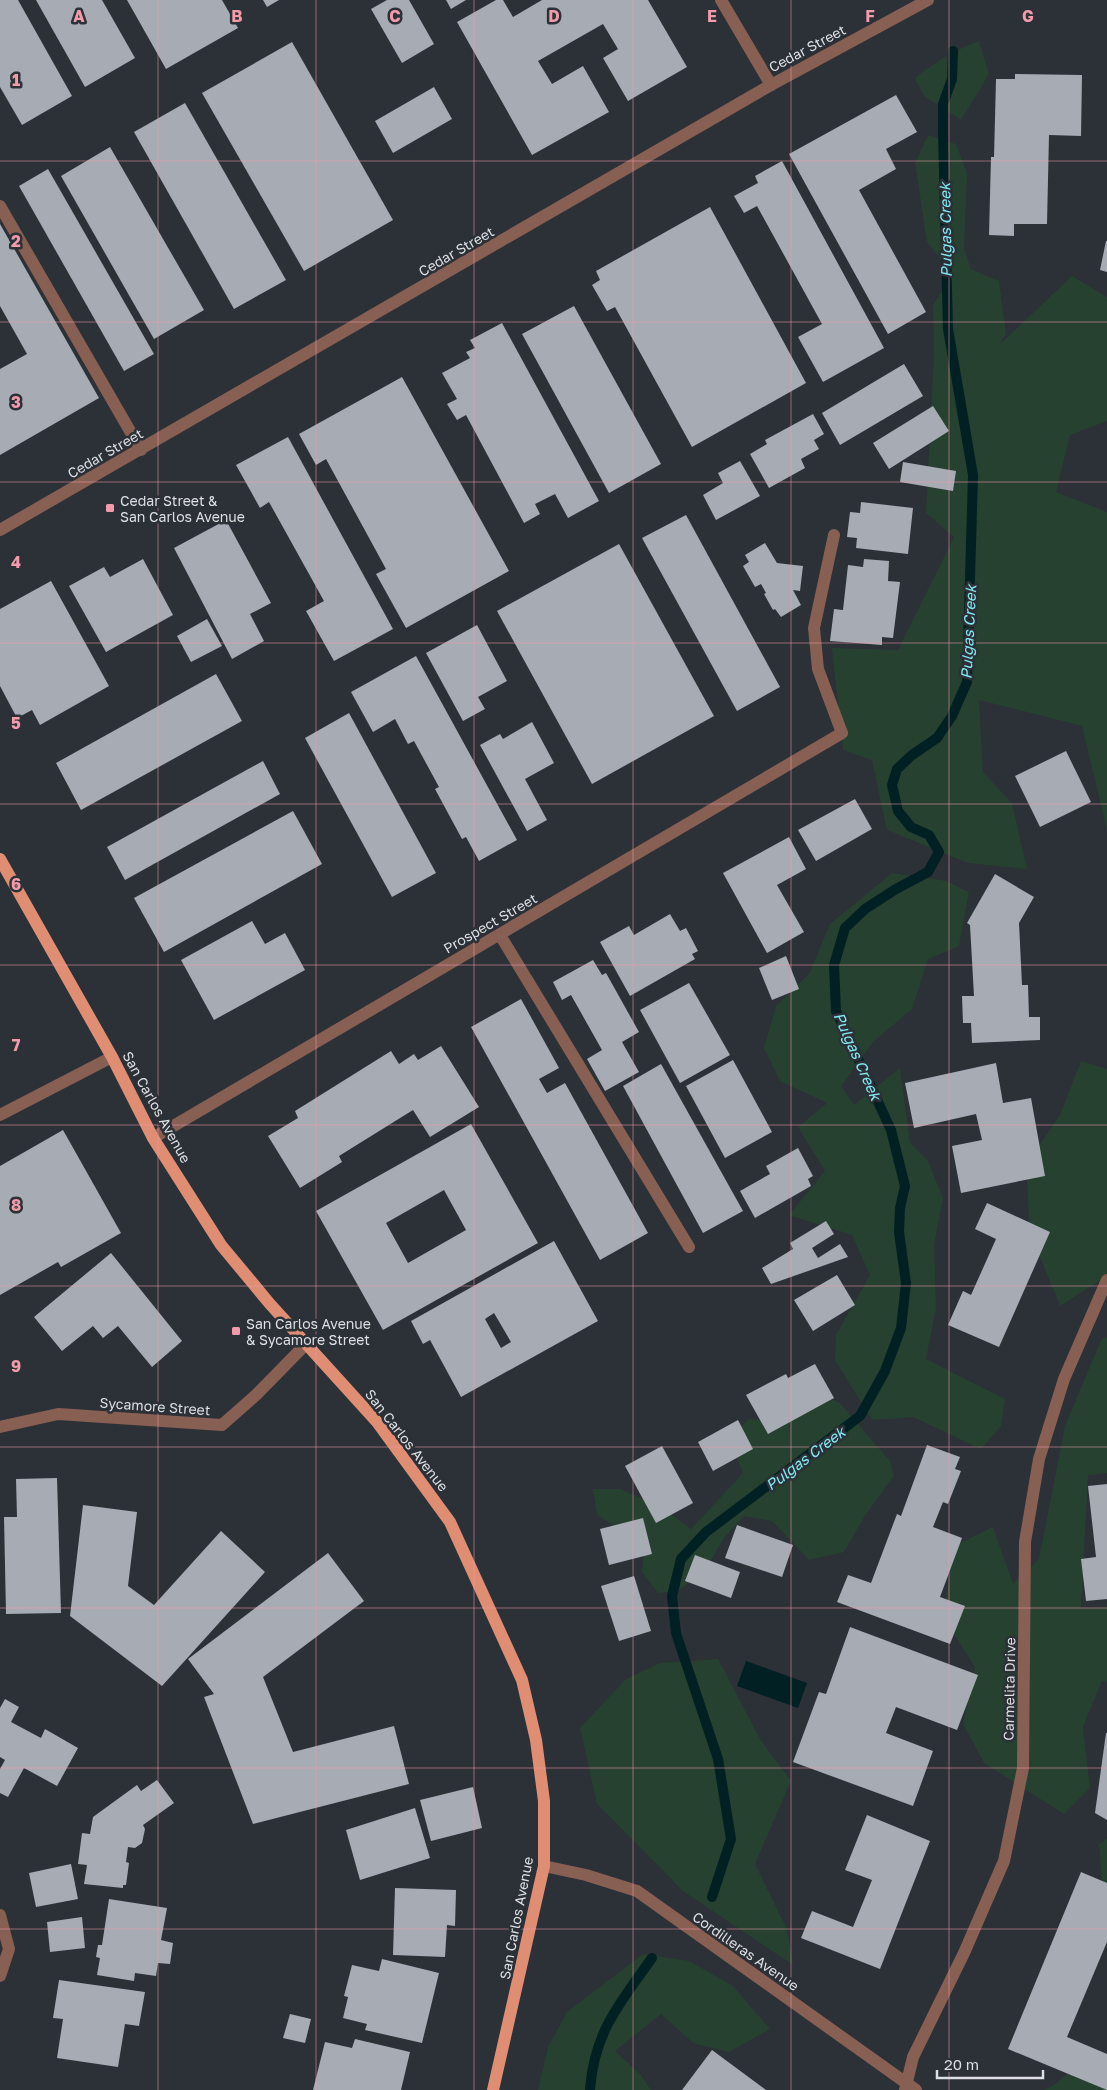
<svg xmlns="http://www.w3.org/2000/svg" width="1107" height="2090" viewBox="0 0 1107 2090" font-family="'Golos Text',sans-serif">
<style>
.green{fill:#264130}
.water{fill:#002023}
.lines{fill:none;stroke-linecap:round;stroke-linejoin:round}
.stream{stroke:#002023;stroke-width:10}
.building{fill:#a7abb4;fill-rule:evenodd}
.minor{stroke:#885f53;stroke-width:12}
.major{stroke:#df8d73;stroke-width:12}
.grid{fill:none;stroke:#f39aab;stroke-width:1;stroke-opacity:0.55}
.poi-dot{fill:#f39aab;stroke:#2c3037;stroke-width:2}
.labels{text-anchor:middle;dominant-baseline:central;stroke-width:5;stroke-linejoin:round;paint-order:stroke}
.street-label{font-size:14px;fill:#dcdfe3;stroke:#2c3037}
.poi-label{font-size:14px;fill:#dcdfe3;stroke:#2c3037;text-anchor:start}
.water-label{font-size:15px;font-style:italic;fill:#82e8f2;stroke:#2c3037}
.grid-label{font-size:16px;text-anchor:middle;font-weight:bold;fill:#f39aab;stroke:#2c3037;stroke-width:5;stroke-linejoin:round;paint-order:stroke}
</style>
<rect width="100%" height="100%" fill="#2c3037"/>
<g class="green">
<path d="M979 41 989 74 961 120 924 96 915 78C934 63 956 49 979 41Z"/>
<polygon points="928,135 956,144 967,173 964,248 971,269 999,281 1006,334 998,346 1072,276 1107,297 1107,421 1070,435 1056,492 1107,512 1107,830 1082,726 979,700 983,772 1012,803 1027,869 968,863 887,830 872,760 843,750 832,648 898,650 954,537 926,513 934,356 933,305 953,275 927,242 915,163"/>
<polygon points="892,873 946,881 969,892 959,946 928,959 912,1009 873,1042 841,1086 854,1105 900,1068 910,1142 928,1161 943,1198 934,1245 936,1308 926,1359 1005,1399 1001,1426 981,1449 913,1417 872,1420 835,1360 836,1335 870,1275 852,1235 789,1215 825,1171 798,1127 827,1103 780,1081 764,1048 776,1006 809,974 830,924"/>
<polygon points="1081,1061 1107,1069 1107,1276 1060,1306 1030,1232 1026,1165 1060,1115"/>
<polygon points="1107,1337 1107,1473 1088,1475 1081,1608 1107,1607 1107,1682 1102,1681 1083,1727 1090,1788 1064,1814 984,1763 963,1724 975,1667 943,1617 954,1546 993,1527 1013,1584 1039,1559 1065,1426 1101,1340"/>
<polygon points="817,1394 840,1403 890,1461 894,1476 866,1514 844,1552 809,1560 772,1521 744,1516 724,1538 706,1569 678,1591 658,1593 642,1572 644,1544 597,1515 593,1489 620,1489 661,1507 691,1529 743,1473 729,1440 748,1419 779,1421"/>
<polygon points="718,1659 760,1739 791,1781 755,1864 787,1929 793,1965 683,1891 597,1804 580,1728 626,1679 660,1663"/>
<polygon points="1107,1839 1107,1938 1099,1844"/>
<polygon points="643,1954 689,1961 733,1986 770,2029 729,2052 693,2043 661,2014 615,2051 640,2074 651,2090 538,2090 548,2047 567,2012"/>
<polygon points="1073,2069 1107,2090 1044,2090 1054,2085"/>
</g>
<polygon class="water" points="746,1661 807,1683 798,1708 737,1686"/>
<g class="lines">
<g class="stream">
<polyline points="712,1897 731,1839 718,1759 676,1633 672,1596 681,1559 706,1532 860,1416 885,1371 901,1328 906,1283 899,1232 900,1208 905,1186 891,1130 836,1011 834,965 845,928 865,909 896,889 928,872 939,852 929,835 911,827 898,811 892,785 897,769 912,755 937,738 952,716 967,682 973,475 948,329 943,131 943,104 952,79 953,51"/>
<path d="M590 2090C594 2032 620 2003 652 1958"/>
</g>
</g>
<g class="building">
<polygon points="0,0 18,0 72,96 22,125 0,87"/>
<polygon points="36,0 102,0 135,58 85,87"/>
<polygon points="127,0 222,0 238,28 166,69"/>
<polygon points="263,0 279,0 267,7"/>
<polygon points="387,0 409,0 434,44 402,63 371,9"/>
<polygon points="446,0 466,0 451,9"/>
<polygon points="496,0 503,0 513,17 542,0 648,0 687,67 628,101 603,58 618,49 603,24 538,61 552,84 583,66 609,112 532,155 457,22"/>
<polygon points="292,42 393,220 304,271 202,93"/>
<polygon points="1015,74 1082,75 1081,136 1049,135 1047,224 1014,224 1014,236 989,235 991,157 994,157 996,79 1015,79"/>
<polygon points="434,87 452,119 393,153 375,121"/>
<polygon points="896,95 917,132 886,149 896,169 859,190 926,312 888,334 789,154"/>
<polygon points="185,103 286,280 234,309 134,132"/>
<polygon points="110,147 204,310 154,339 61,176"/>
<polygon points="782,161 884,348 823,382 798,337 822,324 757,206 744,213 734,196 758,183 755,176"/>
<polygon points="48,169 154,354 124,371 19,186"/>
<polygon points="710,207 806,383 692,447 615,307 607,311 592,285 600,280 596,271"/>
<polygon points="0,224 99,398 0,455 0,369 27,354 0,306"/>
<polygon points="1106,241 1107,241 1107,272 1100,270"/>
<polygon points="574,306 661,464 609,493 522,334"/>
<polygon points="502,323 599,501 568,518 555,494 535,504 540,514 524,523 466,415 457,420 447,404 457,399 442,373 470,358 466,352 475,348 470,340"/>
<polygon points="904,364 923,396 840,445 822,413"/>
<polygon points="402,377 509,571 406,628 376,574 386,569 326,459 316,465 299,434"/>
<polygon points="933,406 949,431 889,469 873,443"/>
<polygon points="813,414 824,434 814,440 819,449 801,459 805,468 769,488 750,454 767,444 765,440"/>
<polygon points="288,437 393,629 334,661 306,611 324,601 269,502 260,508 236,465"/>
<polygon points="740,461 760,496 716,520 703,495 723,483 718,473"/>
<polygon points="903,462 956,471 953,491 900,482"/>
<polygon points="861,502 913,508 908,554 856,548 857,538 847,537 850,512 860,513"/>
<polygon points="686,515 780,687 737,711 642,538"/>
<polygon points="226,520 271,603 250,614 264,641 232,659 174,548"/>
<polygon points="765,543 777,563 803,566 800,591 793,590 801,605 781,617 775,609 773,610 764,594 766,593 761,584 755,587 743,566 749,562 745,555"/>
<polygon points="619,544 714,716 592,784 497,611"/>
<polygon points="143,559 173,615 106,652 69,586 104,567 110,577"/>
<polygon points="864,559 889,561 888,581 900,582 893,638 882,637 882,645 830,641 834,609 843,610 848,565 863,567"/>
<polygon points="51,581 109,686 40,725 32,710 17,718 0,686 0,609"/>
<polygon points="207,619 222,646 191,662 177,636"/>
<polygon points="477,625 507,681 478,697 485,709 463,721 426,653"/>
<polygon points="416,656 517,840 479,861 466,837 462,839 435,789 439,787 414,741 408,744 395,719 373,732 351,692"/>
<polygon points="216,674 242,721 81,810 56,763"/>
<polygon points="349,713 436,873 392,897 305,738"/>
<polygon points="532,722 554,763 525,779 547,820 527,831 480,745 500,734 503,739"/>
<polygon points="1066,751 1091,802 1040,827 1015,776"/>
<polygon points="263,761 280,794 125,880 107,847"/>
<polygon points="855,799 872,829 816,861 798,830"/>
<polygon points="293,811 322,864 164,952 134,898"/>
<polygon points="789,837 806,869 777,885 804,932 767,953 723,873"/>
<polygon points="995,874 1034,897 1019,923 1022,985 1028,985 1029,1017 1040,1017 1040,1040 972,1043 971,1023 963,1023 962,996 974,996 970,925 967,923"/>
<polygon points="670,914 680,931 686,928 698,951 692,954 695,959 630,996 600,942 629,926 634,935"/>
<polygon points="252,921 265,944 285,933 305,970 214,1020 181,960"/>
<polygon points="786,956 799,989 772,1000 759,968"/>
<polygon points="593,960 602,975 606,973 639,1032 622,1042 639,1072 605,1091 587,1059 602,1050 571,995 562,1000 553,982"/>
<polygon points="689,983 730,1055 680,1083 640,1010"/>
<polygon points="521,999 559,1068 539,1079 547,1093 565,1083 648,1233 600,1260 471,1027"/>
<polygon points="441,1046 479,1107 430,1137 413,1110 339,1156 342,1162 300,1188 268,1136 298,1118 295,1111 391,1051 399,1064 414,1054 418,1060"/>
<polygon points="733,1060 772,1132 725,1158 686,1086"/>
<polygon points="996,1063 1003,1103 1031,1098 1045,1176 961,1193 952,1146 982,1140 976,1114 914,1128 905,1083"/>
<polygon points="661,1064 743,1211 703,1233 623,1086"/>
<path d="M471 1124 538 1243 383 1330 316 1211ZM444 1190 466 1230 408 1263 386 1223Z"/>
<polygon points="63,1130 121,1233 61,1267 58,1262 0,1295 0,1166"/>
<polygon points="798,1148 813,1176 808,1179 811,1186 755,1218 740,1191 770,1174 766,1166"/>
<polygon points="987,1203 1050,1232 999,1347 948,1325 963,1291 971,1295 996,1239 975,1229"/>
<polygon points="826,1221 834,1234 812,1248 818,1258 840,1244 848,1257 771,1284 762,1268 793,1249 790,1243"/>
<path d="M554 1241 598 1321 461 1397 430 1340 423 1344 411 1321ZM494 1313 511 1342 501 1348 485 1319Z"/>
<polygon points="111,1253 182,1341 152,1367 118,1326 103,1338 93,1326 62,1351 34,1317"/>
<polygon points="837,1275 855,1305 813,1331 794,1300"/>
<polygon points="815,1364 834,1398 768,1434 746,1395 786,1374 788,1378"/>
<polygon points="738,1420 753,1449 713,1471 698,1442"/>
<polygon points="927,1445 960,1457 955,1469 961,1471 948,1504 943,1502 933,1527 962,1538 940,1597 965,1606 950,1644 837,1602 848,1575 871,1583 897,1514 901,1516"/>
<polygon points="662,1446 693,1503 656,1523 625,1466"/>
<polygon points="57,1478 61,1613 6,1614 4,1517 17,1517 16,1479"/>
<polygon points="1107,1484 1107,1599 1086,1601 1081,1559 1096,1557 1088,1486"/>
<polygon points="83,1505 137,1512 128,1586 154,1605 221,1531 265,1572 162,1686 70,1616"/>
<polygon points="643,1518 652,1554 609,1565 600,1529"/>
<polygon points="737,1525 793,1545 782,1577 725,1558"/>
<polygon points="328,1553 364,1601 263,1677 293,1752 394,1726 409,1784 253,1824 204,1697 214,1694 188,1659"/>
<polygon points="695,1555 740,1572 731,1598 685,1581"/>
<polygon points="634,1576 651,1631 619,1641 601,1586"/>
<polygon points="850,1627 978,1675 957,1730 896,1707 886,1733 933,1751 913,1806 793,1762 819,1692 826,1694"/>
<polygon points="5,1699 19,1707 11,1722 41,1738 45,1729 78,1748 57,1786 24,1768 8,1797 0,1793 0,1769 5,1760 0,1757 0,1708"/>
<polygon points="1106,1733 1107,1733 1107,1820 1095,1813"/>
<polygon points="157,1780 174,1803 143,1825 145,1829 142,1843 135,1848 128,1847 126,1862 129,1863 126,1885 123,1885 123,1888 84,1884 87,1865 78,1864 82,1833 90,1834 93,1817 137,1785 141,1791"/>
<polygon points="473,1787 482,1828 431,1841 420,1800"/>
<polygon points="415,1808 430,1858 360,1880 346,1830"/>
<polygon points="867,1815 930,1841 880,1969 801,1938 812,1911 853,1927 872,1880 845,1870"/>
<polygon points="71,1864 78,1899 36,1907 29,1873"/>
<polygon points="1081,1872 1107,1883 1107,1942 1067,2037 1107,2054 1107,2090 1008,2049"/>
<polygon points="395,1888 456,1890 455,1926 447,1925 445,1957 393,1955"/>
<polygon points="109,1899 167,1908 161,1940 173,1943 170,1964 158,1963 156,1976 135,1973 134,1981 97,1975 100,1958 96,1957 98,1945 102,1945"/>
<polygon points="82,1917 85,1948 50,1952 47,1922"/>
<polygon points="382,1959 439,1973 422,2043 365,2030 367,2024 343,2018 348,1997 344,1996 352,1965 379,1971"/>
<polygon points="59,1980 145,1992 139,2026 125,2024 118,2067 57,2058 63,2019 53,2018"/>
<polygon points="290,2014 311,2019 305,2043 283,2038"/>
<polygon points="355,2039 410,2052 401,2090 313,2090 325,2042 352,2048"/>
<polygon points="712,2050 766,2090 682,2090"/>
</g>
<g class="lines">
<g class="minor">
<polyline points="721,0 771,85"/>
<polyline points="0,206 141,450"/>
<polyline points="0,530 771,85 928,0"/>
<polyline points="500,935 689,1247"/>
<polyline points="0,1115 112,1057"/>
<polyline points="153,1138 842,733 818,669 814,628 834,535"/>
<polyline points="0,1427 58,1414 222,1425 256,1395 306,1344"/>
<polyline points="544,1866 586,1875 637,1891 916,2090"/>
<polyline points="0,1915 9,1949 0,1976"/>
<polyline points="905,2090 913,2057 964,1953 1004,1861 1023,1768 1025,1542 1039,1459 1064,1379 1107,1280"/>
</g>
<polyline class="major" points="0,859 112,1057 153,1138 221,1245 270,1304 377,1422 450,1522 522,1680 536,1740 544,1801 544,1866 493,2090"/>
</g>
<path class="grid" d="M158 0V2090M316 0V2090M474 0V2090M633 0V2090M791 0V2090M949 0V2090M0 161H1107M0 322H1107M0 482H1107M0 643H1107M0 804H1107M0 965H1107M0 1125H1107M0 1286H1107M0 1447H1107M0 1608H1107M0 1768H1107M0 1929H1107"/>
<g class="poi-dot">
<rect x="105" y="503" width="10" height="10" rx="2.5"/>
<rect x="231" y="1326" width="10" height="10" rx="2.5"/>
</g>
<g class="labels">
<g class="street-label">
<text transform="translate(807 48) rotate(-28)">Cedar Street</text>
<text transform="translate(456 251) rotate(-30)">Cedar Street</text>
<text transform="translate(105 453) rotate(-30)">Cedar Street</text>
<text transform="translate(490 923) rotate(-30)">Prospect Street</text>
<text transform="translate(157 1107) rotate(61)">San Carlos Avenue</text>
<text transform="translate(155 1406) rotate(4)">Sycamore Street</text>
<text transform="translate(407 1440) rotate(52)">San Carlos Avenue</text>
<text transform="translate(1009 1689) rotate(-89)">Carmelita Drive</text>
<text transform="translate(516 1918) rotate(-79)">San Carlos Avenue</text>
<text transform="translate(746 1951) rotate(35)">Cordilleras Avenue</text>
</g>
<g class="poi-label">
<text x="120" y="500">Cedar Street &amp;<tspan x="120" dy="16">San Carlos Avenue</tspan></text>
<text x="246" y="1323">San Carlos Avenue<tspan x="246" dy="16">&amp; Sycamore Street</tspan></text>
</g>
<g class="water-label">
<text transform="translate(945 230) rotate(-91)">Pulgas Creek</text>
<text transform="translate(968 632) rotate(-87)">Pulgas Creek</text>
<text transform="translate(858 1056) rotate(66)">Pulgas Creek</text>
<text transform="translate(805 1458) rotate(-37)">Pulgas Creek</text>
</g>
</g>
<g class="grid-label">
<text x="79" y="22">A</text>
<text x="237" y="22">B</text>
<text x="395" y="22">C</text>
<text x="554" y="22">D</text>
<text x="712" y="22">E</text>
<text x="870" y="22">F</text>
<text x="1028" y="22">G</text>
<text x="16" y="86">1</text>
<text x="16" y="247">2</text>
<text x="16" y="408">3</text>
<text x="16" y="568">4</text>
<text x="16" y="729">5</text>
<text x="16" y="890">6</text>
<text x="16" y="1051">7</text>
<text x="16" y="1211">8</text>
<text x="16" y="1372">9</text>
</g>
<path d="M937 2070v8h106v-8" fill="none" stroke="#dcdfe3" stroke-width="2.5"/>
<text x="944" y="2070" font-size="15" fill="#dcdfe3" stroke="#2c3037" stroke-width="4" paint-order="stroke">20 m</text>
</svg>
